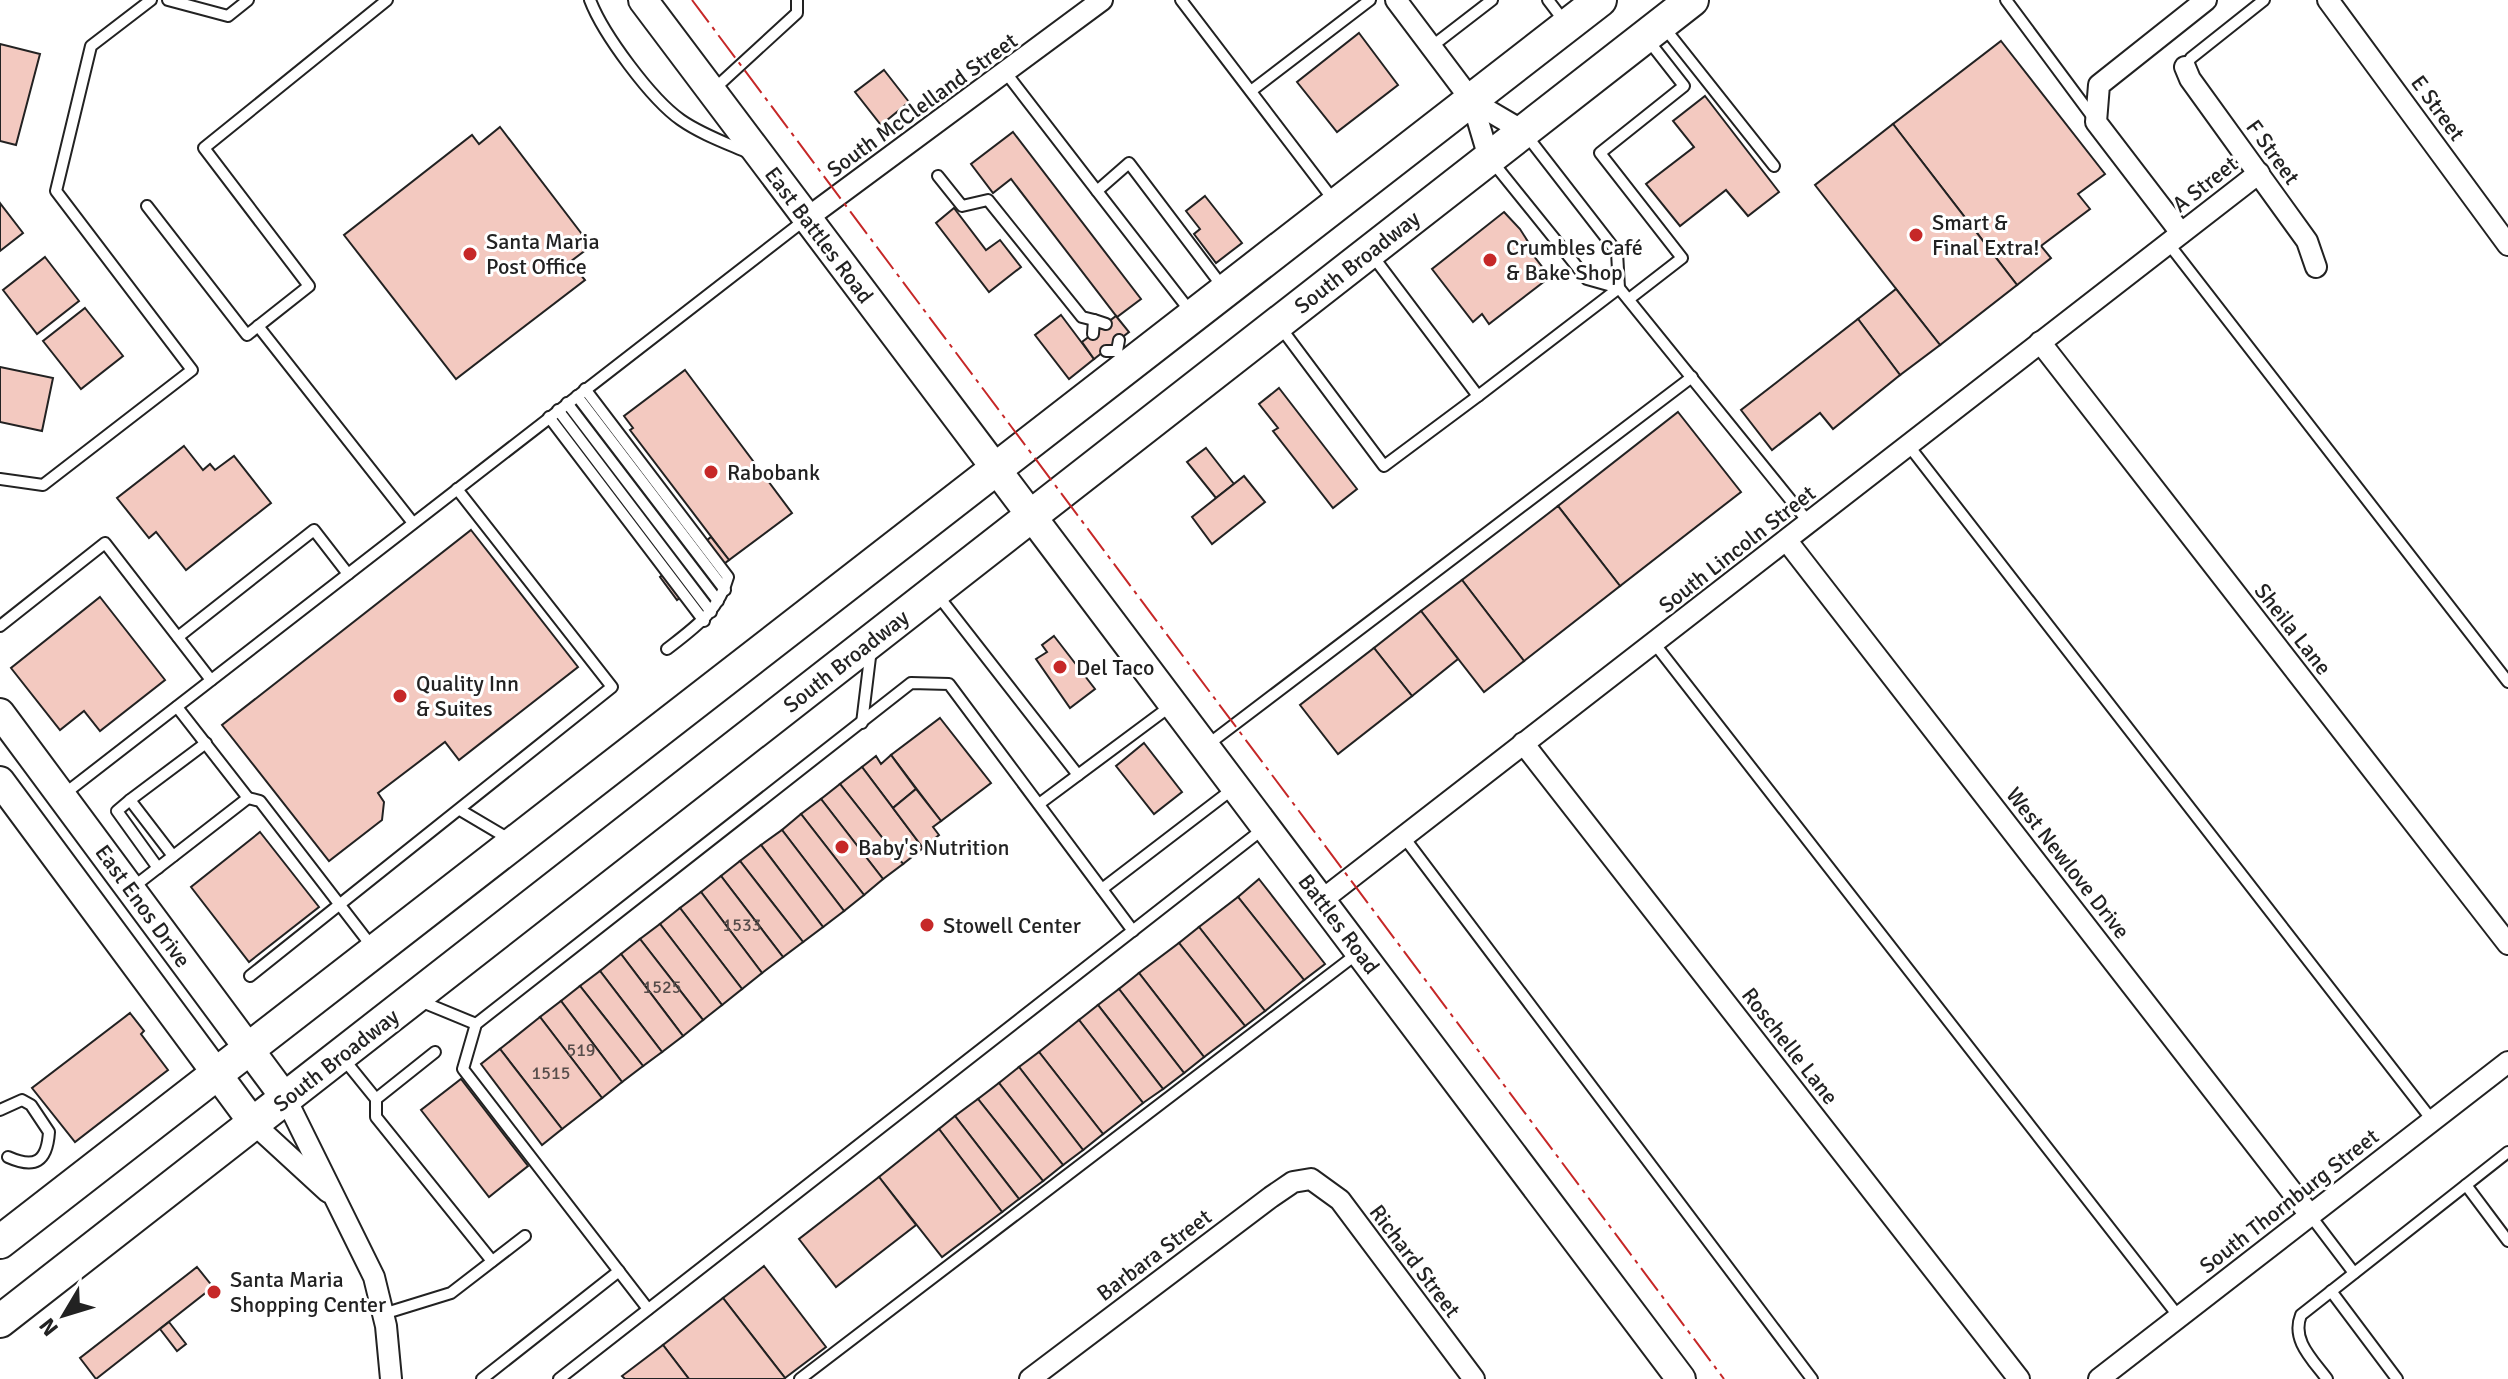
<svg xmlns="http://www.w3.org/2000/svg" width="2508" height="1379" viewBox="0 0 2508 1379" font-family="Signika,sans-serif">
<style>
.building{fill:#f3c9c0;stroke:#222;stroke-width:2}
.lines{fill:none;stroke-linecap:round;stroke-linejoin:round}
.lane-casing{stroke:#222;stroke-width:14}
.street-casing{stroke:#222;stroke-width:24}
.secondary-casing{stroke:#222;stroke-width:32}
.primary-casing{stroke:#222;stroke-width:36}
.lane{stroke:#fff;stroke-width:10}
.street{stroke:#fff;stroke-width:20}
.secondary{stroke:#fff;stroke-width:28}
.primary{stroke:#fff;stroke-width:32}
.power{stroke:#c62828;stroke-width:2;stroke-dasharray:28 6 4 6;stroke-linecap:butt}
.poi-dot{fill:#c62828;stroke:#fff;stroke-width:3}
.labels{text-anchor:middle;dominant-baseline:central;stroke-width:6;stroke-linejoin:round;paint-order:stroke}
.number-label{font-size:18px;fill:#564c4a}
.street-label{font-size:22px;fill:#222;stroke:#fff}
.poi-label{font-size:22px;fill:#222;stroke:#fff;text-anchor:start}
</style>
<rect width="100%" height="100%" fill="#fff"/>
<g class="building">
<polygon points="1359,33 1398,85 1337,132 1297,82"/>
<polygon points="2001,41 2105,174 2078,194 2090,209 2041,246 2051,258 2017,285 1893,124"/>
<polygon points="0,44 40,54 16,145 0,141"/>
<polygon points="884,70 909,102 881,125 855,92"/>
<polygon points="1705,96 1779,192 1748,216 1726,190 1680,226 1646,184 1694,147 1673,121"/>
<polygon points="1893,124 2017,285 1940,345 1815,185"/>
<polygon points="500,127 591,246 570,262 585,280 456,379 344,235 472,135 479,144"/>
<polygon points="1013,132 1141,299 1117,317 1011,179 993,193 971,164"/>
<polygon points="1205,196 1242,243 1216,263 1194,234 1200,229 1186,211"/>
<polygon points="0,203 23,233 0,251"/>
<polygon points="954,208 986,250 1000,240 1021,267 989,292 936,223"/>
<polygon points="1504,212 1520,229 1532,248 1530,251 1550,277 1489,324 1482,314 1473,322 1432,269"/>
<polygon points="45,257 79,301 37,334 3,290"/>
<polygon points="1896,289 1940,345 1900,375 1858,319"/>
<polygon points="85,308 123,356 81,389 43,341"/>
<polygon points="1061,315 1094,359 1069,379 1035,335"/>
<polygon points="1116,316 1129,332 1094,359 1082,342"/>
<polygon points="1858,319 1900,375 1833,429 1820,413 1772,450 1741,410"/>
<polygon points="0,367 53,378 42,431 0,422"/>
<polygon points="685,370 792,513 729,560 630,430 633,428 624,416"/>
<polygon points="1279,388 1357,489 1333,508 1273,431 1278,428 1259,404"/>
<polygon points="1678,412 1741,492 1620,586 1558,506"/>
<polygon points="184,446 203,470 210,464 215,470 234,456 271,503 186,570 156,532 149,538 117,498"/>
<polygon points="1206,448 1234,484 1216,498 1187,462"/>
<polygon points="1244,476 1265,502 1212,544 1192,517"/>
<polygon points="1558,506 1620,586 1524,661 1462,580"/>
<polygon points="471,530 578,667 459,760 445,742 378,793 384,802 382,820 329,861 222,725"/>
<polygon points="711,537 729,560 677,600 660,577"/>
<polygon points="1462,580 1524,661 1484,692 1421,611"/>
<polygon points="100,597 165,680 100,731 84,711 60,730 11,668"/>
<polygon points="1421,611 1458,659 1412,696 1374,648"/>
<polygon points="1054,636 1095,689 1070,708 1036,659 1047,652 1042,645"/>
<polygon points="1374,648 1412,696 1338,754 1300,705"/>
<polygon points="940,718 991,783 941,821 891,755"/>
<polygon points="1144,743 1182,792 1154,814 1116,766"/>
<polygon points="891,755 916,789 893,808 862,767 876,756 881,764"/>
<polygon points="862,767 923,848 903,864 840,784"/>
<polygon points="840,784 903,864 883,879 821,799"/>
<polygon points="916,789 941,821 933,827 939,835 923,848 893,808"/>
<polygon points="821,799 883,879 864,895 801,814"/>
<polygon points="801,814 864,895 844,911 782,830"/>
<polygon points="782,830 844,911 823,927 761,845"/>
<polygon points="260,832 319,907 249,962 191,887"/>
<polygon points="761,845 823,927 803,942 740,861"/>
<polygon points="740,861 803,942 783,957 721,876"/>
<polygon points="721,876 783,957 762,973 701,892"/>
<polygon points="1259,879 1325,964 1304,980 1238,897"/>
<polygon points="701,892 762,973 742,989 680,908"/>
<polygon points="1238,897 1304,980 1265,1011 1199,927"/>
<polygon points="680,908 742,989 722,1005 660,924"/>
<polygon points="660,924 722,1005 703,1020 640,939"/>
<polygon points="1199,927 1265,1011 1245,1026 1179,943"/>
<polygon points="640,939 703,1020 683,1036 621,954"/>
<polygon points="1179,943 1245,1026 1204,1057 1139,973"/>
<polygon points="621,954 683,1036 662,1052 600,971"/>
<polygon points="600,971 662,1052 643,1066 580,986"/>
<polygon points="1139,973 1204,1057 1184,1073 1119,989"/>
<polygon points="580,986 643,1066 622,1082 561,1001"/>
<polygon points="1119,989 1184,1073 1163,1089 1098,1005"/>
<polygon points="561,1001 622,1082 602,1098 540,1017"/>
<polygon points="1098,1005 1163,1089 1143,1103 1079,1020"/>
<polygon points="130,1013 144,1031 141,1034 168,1070 75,1142 32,1088"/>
<polygon points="540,1017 602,1098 562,1129 500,1049"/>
<polygon points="1079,1020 1143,1103 1103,1134 1039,1052"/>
<polygon points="500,1049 562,1129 542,1145 481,1064"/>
<polygon points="1039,1052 1103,1134 1083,1150 1019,1067"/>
<polygon points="1019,1067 1083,1150 1063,1165 999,1083"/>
<polygon points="461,1079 528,1166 489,1197 421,1110"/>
<polygon points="999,1083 1063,1165 1043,1181 978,1099"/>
<polygon points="978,1099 1043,1181 1019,1199 955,1116"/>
<polygon points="955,1116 1019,1199 1002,1212 939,1129"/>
<polygon points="939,1129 1002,1212 942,1257 879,1177"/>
<polygon points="879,1177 916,1225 836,1287 799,1239"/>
<polygon points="764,1266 826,1347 785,1378 723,1298"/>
<polygon points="197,1267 213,1287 96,1379 80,1358"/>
<polygon points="723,1298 785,1378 784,1379 689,1379 663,1345"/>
<polygon points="169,1322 186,1344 177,1351 160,1329"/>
<polygon points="663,1345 689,1379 625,1379 622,1376"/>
</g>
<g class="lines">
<g class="lane-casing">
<g id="lane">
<polyline points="168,0 228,16 248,0"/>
<path d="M590 0C603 34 651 99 681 120 701 134 726 143 749 153"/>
<polyline points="1181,0 1335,202"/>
<polyline points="1548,0 1564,21"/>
<polyline points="2006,0 2095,120"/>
<polyline points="1663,26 1774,166"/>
<polyline points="1431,47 1492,0"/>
<polyline points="2185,67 2191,58 2264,0"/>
<polyline points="1006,73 1097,191 1129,163 1222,286"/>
<polyline points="712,91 797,13 797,0"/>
<polyline points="1251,91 1370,0"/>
<polyline points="1527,136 1617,252 1619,288 1810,524"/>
<polyline points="1491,160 1587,279 1619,288"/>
<polyline points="938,176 962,206 988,200 1082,317 1094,320"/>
<polyline points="1097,191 1190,311"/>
<polyline points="147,206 247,335 309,286 204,148 387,0"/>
<polyline points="2168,243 2508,682"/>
<polyline points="1372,255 1478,396 1619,288"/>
<polyline points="1629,299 1682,258 1600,153 1684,86 1648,40"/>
<polyline points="258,326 413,523"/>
<polyline points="1281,328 1384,466 1478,396"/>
<polyline points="1093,334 1094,320 1106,324"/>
<polyline points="1106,351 1117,351 1119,340"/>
<path d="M585 389 728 577C719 611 694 628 667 649"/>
<polyline points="577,396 725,590"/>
<polyline points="567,403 718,601"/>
<polyline points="558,410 711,612"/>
<polyline points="549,417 704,621"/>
<polyline points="1909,446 2432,1120"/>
<polyline points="0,479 43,485 192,370 56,191 91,46 151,0"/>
<polyline points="936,593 1078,775"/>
<polyline points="0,626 105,543 211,680"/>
<polyline points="178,637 314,530 348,574"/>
<polyline points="1654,643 2179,1317"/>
<polyline points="862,723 871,649"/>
<polyline points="1206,746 1692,377"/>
<polyline points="63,795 806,219"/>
<polyline points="248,798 260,801 373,948"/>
<polyline points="130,800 117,811 158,868"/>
<polyline points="1039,804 1172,705"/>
<polyline points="460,810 509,839"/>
<polyline points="1403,836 1812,1379"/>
<polyline points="173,856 130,800 206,743"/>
<polyline points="132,888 248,798 177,707"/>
<polyline points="1102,889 1234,788"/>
<polyline points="250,976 612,687 457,489"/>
<polyline points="420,1001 476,1024"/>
<polyline points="435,1052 376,1099 376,1117 492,1261"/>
<polyline points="342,1057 376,1099"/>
<path d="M0 1110 22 1100 31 1105 49 1132C47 1162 35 1169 8 1157"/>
<polyline points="2466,1185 2508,1241"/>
<polyline points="2310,1215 2354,1273"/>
<polyline points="2331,1291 2397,1379"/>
<polyline points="648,1309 463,1069 476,1024 911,683 949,684 1133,931"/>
<polyline points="383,1314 451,1293 525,1236"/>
<polyline points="482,1379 619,1271"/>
<polyline points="559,1379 1263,829"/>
<polyline points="800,1379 1358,953"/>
<path d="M2327 1379C2312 1359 2291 1340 2301 1315L2508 1152"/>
</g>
</g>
<g class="street-casing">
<g id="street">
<polyline points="1396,0 1472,101 1489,158"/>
<polyline points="2328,0 2508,245"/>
<polyline points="2185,67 2190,79 2307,241 2316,267"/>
<polyline points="1472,101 1523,131"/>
<polyline points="806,219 1102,0"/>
<polyline points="2181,233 2096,122 2099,85 2206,0"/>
<polyline points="2040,342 2508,944"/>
<polyline points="1787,541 2310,1215"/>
<polyline points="1523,743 2019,1379"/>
<polyline points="1322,900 2259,173"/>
<polyline points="286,1099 374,1277 386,1326 391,1379"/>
<polyline points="254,1124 328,1192"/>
<polyline points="1030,1379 1271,1197 1293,1182 1311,1179 1340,1200 1474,1379"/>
<polyline points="2099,1379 2508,1062"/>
</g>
</g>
<g class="secondary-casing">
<g id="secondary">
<polyline points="643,0 1681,1379"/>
<polyline points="0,713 286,1099"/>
<polyline points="0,781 254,1124"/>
</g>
</g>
<g class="primary-casing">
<g id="primary">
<polyline points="0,1242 1600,0"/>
<polyline points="0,1321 1692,0"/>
</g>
</g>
<use href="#lane" class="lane"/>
<use href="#street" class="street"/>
<use href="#secondary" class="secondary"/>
<use href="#primary" class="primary"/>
<polyline class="power" points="692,0 1724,1379"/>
</g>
<g class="poi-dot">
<circle cx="1916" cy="235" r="8"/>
<circle cx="470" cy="254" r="8"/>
<circle cx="1490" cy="260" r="8"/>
<circle cx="711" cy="472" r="8"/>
<circle cx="1060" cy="667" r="8"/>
<circle cx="400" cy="696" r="8"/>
<circle cx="842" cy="847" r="8"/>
<circle cx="927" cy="925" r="8"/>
<circle cx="214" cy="1292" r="8"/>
</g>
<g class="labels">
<g class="number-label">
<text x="742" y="925">1533</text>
<text x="662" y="987">1525</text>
<text x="581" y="1050">519</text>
<text x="551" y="1073">1515</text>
</g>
<g class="street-label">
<text transform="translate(922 105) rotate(-36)">South McClelland Street</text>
<text transform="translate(2438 108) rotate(54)">E Street</text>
<text transform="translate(2273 152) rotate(54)">F Street</text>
<text transform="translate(2205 184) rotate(-38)">A Street</text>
<text transform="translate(819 235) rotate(53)">East Battles Road</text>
<text transform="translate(1357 262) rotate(-38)">South Broadway</text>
<text transform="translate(1737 549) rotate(-38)">South Lincoln Street</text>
<text transform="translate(2293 629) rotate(52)">Sheila Lane</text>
<text transform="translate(846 661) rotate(-38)">South Broadway</text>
<text transform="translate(2068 863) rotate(52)">West Newlove Drive</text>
<text transform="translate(143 906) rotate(54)">East Enos Drive</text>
<text transform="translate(1339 924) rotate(53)">Battles Road</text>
<text transform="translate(1790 1046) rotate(52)">Roschelle Lane</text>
<text transform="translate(336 1060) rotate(-38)">South Broadway</text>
<text transform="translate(2289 1201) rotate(-38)">South Thornburg Street</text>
<text transform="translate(1154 1255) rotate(-37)">Barbara Street</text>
<text transform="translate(1415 1261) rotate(53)">Richard Street</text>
</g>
<g class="poi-label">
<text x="1932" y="222">Smart &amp;<tspan x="1932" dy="25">Final Extra!</tspan></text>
<text x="486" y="241">Santa Maria<tspan x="486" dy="25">Post Office</tspan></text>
<text x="1506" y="247">Crumbles Café<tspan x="1506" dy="25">&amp; Bake Shop</tspan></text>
<text x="727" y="472">Rabobank</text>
<text x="1076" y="667">Del Taco</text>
<text x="416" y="683">Quality Inn<tspan x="416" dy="25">&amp; Suites</tspan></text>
<text x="858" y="847">Baby's Nutrition</text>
<text x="943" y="925">Stowell Center</text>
<text x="230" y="1279">Santa Maria<tspan x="230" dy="25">Shopping Center</tspan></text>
</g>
</g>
<g transform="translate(64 1315) rotate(232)" stroke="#ffffff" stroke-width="6" paint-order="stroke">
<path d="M0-6L14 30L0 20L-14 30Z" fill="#222222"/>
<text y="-12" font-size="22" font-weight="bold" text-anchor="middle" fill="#222222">N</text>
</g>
</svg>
